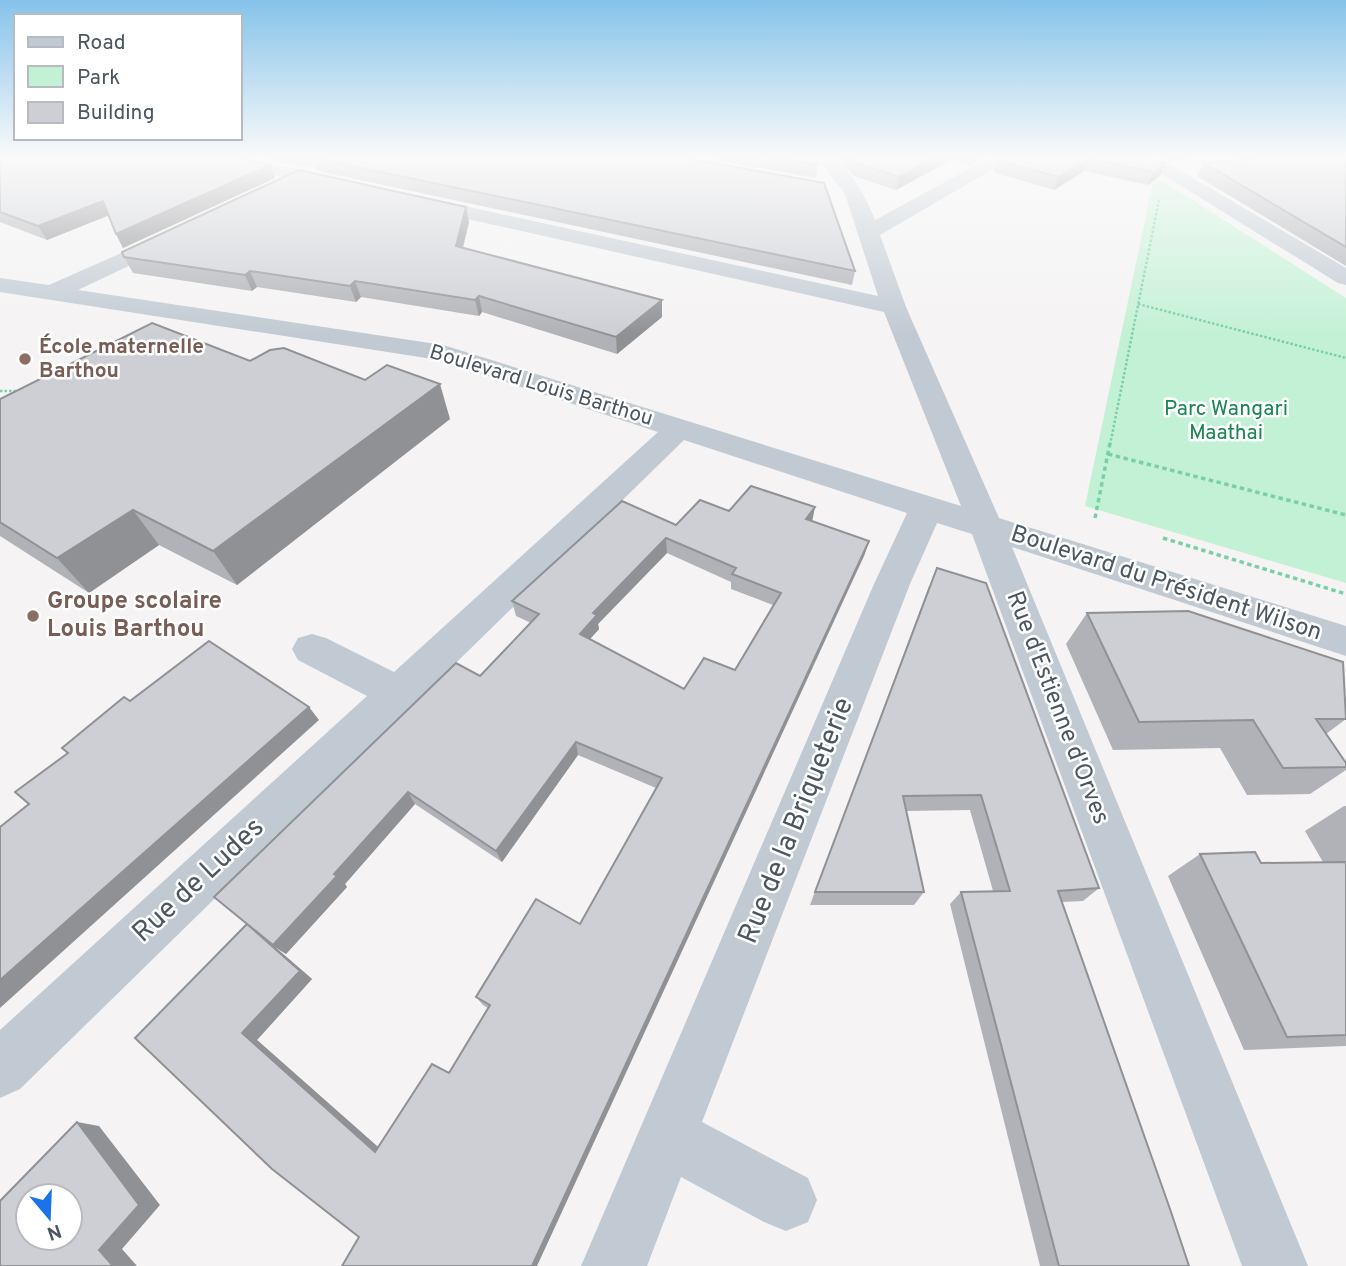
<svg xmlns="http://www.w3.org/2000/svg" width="1346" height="1266" viewBox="0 0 1346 1266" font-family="Overpass,sans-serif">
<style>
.green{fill:#c3f1d5}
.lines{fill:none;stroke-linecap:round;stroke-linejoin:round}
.path-far1{stroke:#7ad0a6;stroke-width:2.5;stroke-dasharray:2.5 2;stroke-linecap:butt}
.path{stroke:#7ad0a6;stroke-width:3.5;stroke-dasharray:4.5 3.5;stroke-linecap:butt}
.minor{fill:#c1cad2;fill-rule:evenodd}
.wall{fill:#b0b2b7;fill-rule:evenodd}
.shaded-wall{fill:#909195}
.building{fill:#cdcfd5;stroke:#909195;stroke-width:2;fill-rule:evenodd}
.education-dot{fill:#8d6e63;stroke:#fff;stroke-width:2.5}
.labels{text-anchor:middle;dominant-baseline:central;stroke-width:5;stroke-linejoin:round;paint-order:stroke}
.far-education-label{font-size:21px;font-weight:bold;fill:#785e54;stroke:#fff;text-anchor:start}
.far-street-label{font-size:21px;fill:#4a5661;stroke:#fff}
.far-park-label{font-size:21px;fill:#17864f;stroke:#fff}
.street-label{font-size:24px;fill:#4a5661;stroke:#fff}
.education-label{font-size:24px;font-weight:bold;fill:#785e54;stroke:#fff;text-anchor:start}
.near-street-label{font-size:28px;fill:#4a5661;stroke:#fff}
</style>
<rect width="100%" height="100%" fill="#f5f3f3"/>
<polygon class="green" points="1158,178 1346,298 1346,583 1085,506 1153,182"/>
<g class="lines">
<g class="path-far1">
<polyline points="1138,304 1346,358"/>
<polyline points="0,391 19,391"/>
<polyline points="1110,445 1159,200"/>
</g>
<g class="path">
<polyline points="1108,454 1346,515"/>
<polyline points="1095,518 1110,443"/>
<polyline points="1163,538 1346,594"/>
</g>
<g class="minor">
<polygon points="213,158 248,158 349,181 352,185 342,191 216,162"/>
<path d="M817 158H836C855 178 865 195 875 220L989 158H1012L880 235 906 307 999 518 1346 626V656L1012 547 1308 1266H1242L972 534 937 523 910 584 702 1122 808 1178 817 1200 808 1222 786 1231 764 1222 681 1177 647 1266H581L874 584 907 513 684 440 20 1089 0 1098V1030L367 696 298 660 292 649 298 638 312 634 326 638 394 672 658 432 439 360 0 292V278L49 285 171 231 179 232 182 237 179 242 78 290 443 345 961 506 884 312 418 208 411 206 408 202 411 198 418 196 878 296 845 194Z"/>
<polygon points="1169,164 1346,268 1346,285 1338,283 1162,174 1160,170 1162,166"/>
</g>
</g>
<g class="wall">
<polygon points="0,158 275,178 123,248 116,234 108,215 47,240 0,222"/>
<polygon points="261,158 686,158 855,271 852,285 318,171 314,166 299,166"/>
<polygon points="705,158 820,158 819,164 818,164 816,178"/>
<polygon points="838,158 984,158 970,166 951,160 896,190 854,176"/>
<polygon points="1144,158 1160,176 1148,185 1084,171 1054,190 993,172 997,160"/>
<polygon points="1156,158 1207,158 1169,161"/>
<polygon points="1346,158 1346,266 1197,176 1204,163"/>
<polygon points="469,222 463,248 662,317 617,354 482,312 479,316 361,297 356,302 257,287 252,291 133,273 124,257"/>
<polygon points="0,399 450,419 237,585 159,545 89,593 0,536"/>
<path d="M729 511 813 521 869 541 864 556 359 1237 135 1038 247 924 531 623 516 616 512 601 676 525ZM667 553 731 582V589L773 605 735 670 684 689 590 639 599 629 598 624ZM578 755 656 788 580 924 476 997 483 1005 488 1008 449 1073 378 1147 257 1040 312 979 275 947 286 954 347 887 345 884 415 804 502 862Z"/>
<polygon points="929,586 1099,888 1083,901 1062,902 1189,1266 1040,1266 950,904 961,892 993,891 970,810 906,811 924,892 914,905 810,905"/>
<polygon points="1087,613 1346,719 1326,734 1346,763 1346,770 1310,794 1247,795 1220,748 1113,750 1066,644"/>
<polygon points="1344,806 1346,806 1346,1046 1244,1050 1168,876 1200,854 1261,863 1323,862 1305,831"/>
</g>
<g class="shaded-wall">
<polygon points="934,158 952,158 951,160 896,190 899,177"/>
<polygon points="972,158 984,158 970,166"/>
<polygon points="1089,158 1084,171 1054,190 1059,177"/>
<polygon points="1166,163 1160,176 1148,185 1154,172"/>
<polygon points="270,165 275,178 123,248 116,234"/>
<polygon points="103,201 110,215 47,240 38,226"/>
<polygon points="466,207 469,222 459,262 456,246"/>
<polygon points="250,271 257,287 252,291 245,275"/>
<polygon points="355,281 361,297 356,302 350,286"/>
<polygon points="479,296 482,312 479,316 475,300"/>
<polygon points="662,300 662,317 617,354 616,337"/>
<polygon points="440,384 450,419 237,585 213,551"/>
<polygon points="815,507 812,522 806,519"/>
<polygon points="133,510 159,545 89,593 57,558"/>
<polygon points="666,538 667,553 598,624 599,629 582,648 580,634 593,613"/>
<polygon points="869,541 864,556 537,1266 532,1266"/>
<polygon points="309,707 319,720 0,1008 0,980"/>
<polygon points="576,742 578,755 502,862 496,851"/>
<polygon points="408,792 415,804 345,884 347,887 286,954 275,947 312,979 257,1040 386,1154 375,1152 242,1033 247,924 334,874"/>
<polygon points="77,1122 99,1126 160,1205 122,1249 137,1266 113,1266 99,1250"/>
</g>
<g class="building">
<polygon points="0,158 239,158 270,165 116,234 103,201 38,226 0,212"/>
<polygon points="314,158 685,158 824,183 855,271"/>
<polygon points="777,158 816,158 818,165"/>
<polygon points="852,158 934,158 899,177 856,163"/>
<polygon points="999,158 1144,158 1166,163 1154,172 1089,158 1059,177 997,160"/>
<polygon points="1260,158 1346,158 1346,247 1204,163"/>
<polygon points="299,170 466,207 456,246 662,300 616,337 479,296 475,300 355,281 350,286 250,271 245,275 124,257 122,252"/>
<polygon points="152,323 250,361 270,350 284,348 365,380 387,365 440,384 213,551 133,510 57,558 0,522 0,399"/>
<path d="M751 486 815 507 806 519 869 541 532 1266H342L359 1237 272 1169 135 1038 247 924 300 971 242 1033 375 1152 432 1064 449 1073 490 1005 476 997 536 899 580 924 662 778 576 742 496 851 408 792 334 874 337 876 273 945 214 897 456 663 480 676 539 614 512 601 622 501 676 525 700 500 729 511ZM666 538 736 568 732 574 781 593 735 670 704 658 684 689 580 634 597 615 593 613Z"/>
<polygon points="937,568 986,583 1099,888 1058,891 1170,1209 1189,1266 1059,1266 961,892 1010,891 981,795 903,796 924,892 815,892"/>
<polygon points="1188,611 1343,662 1346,719 1316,719 1346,763 1346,767 1283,768 1253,720 1139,722 1087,613"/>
<polygon points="209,641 309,707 0,980 0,827 29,804 15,792 68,753 62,748 124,697 130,701"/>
<polygon points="1255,852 1261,863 1346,862 1346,1035 1287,1037 1200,854"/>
<path d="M77 1122 139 1205 99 1250 113 1266H0V1201ZM28 1196H70V1238H28Z"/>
</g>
<linearGradient id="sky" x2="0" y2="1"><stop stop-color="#85c3ea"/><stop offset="0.47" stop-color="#fafafa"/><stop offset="1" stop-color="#fafafa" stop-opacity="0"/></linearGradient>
<rect width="1346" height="335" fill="url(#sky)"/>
<g class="education-dot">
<circle cx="25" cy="359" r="7"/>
<circle cx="33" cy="616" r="7"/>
</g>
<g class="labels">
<g class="far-education-label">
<text x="39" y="347">École maternelle<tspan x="39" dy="24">Barthou</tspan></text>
</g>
<g class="far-street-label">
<text transform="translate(541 386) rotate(17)">Boulevard Louis Barthou</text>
</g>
<g class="far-park-label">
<text x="1226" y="409">Parc Wangari<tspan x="1226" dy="24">Maathai</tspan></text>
</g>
<g class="street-label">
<text transform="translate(1166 584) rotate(18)">Boulevard du Président Wilson</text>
<text transform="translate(1057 708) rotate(69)">Rue d'Estienne d'Orves</text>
</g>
<g class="education-label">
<text x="47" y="602">Groupe scolaire<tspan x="47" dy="28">Louis Barthou</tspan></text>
</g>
<g class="near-street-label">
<text transform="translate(797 821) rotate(-68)">Rue de la Briqueterie</text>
<text transform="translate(199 881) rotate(-43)">Rue de Ludes</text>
</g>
</g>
<rect x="14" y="14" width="228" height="126" fill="#ffffff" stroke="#b7bbc0" stroke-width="2"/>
<rect x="28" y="37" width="35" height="10" fill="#c1cad2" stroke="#b7bbc0" stroke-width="2"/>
<text x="77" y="49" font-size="21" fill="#4a5661">Road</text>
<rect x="28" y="66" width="35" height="21" fill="#c3f1d5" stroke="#b7bbc0" stroke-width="2"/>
<text x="77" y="84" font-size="21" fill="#4a5661">Park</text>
<rect x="28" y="102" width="35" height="21" fill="#cdcfd5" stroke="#b7bbc0" stroke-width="2"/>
<text x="77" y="119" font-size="21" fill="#4a5661">Building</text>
<g transform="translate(49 1217) rotate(161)"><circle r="33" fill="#ffffff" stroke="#b7bbc0" stroke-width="2"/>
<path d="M0-5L12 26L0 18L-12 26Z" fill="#1a73e8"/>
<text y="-10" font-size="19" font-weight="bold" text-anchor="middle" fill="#4a5661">N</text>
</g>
</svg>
